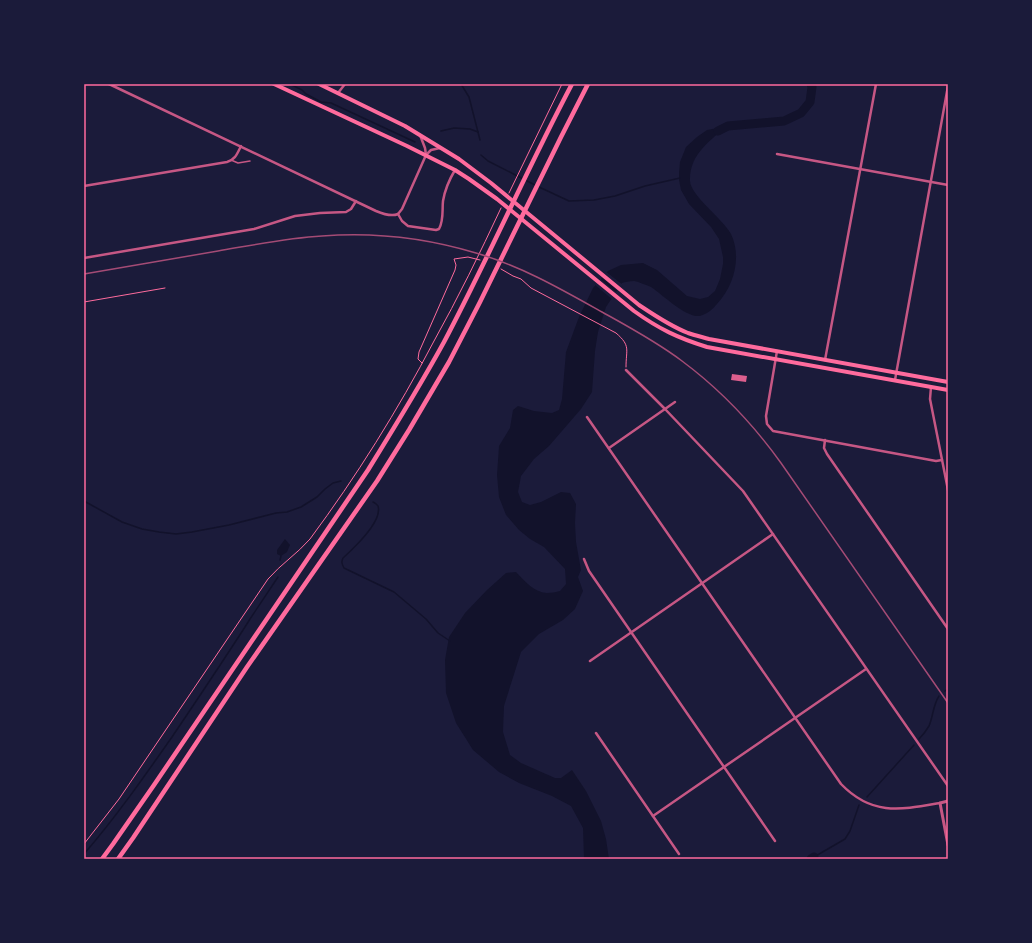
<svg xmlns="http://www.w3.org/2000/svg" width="1032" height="943" viewBox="0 0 1032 943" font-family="Merriweather,serif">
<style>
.water{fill:#12122b}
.pier{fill:#1b1b3a}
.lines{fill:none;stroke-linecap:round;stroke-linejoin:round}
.stream{stroke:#12122b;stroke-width:1.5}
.river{stroke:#12122b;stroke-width:9}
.building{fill:#dd5f8e}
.path{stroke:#ff6b9d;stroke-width:1}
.service{stroke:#c65784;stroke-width:1.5}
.minor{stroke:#c65784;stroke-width:2.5}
.tertiary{stroke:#c65784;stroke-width:3}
.trunk{stroke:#ff6b9d;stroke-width:4}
.motorway{stroke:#ff6b9d;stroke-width:4.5}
.rail{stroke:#a44b75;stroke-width:1.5}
.neatline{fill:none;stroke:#ff6b9d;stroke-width:1.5}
</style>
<rect width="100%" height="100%" fill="#1b1b3a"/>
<g class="water">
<path d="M728 126C710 140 689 155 690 181 691 196 723 219 731 234 742 257 734 286 717 304 713 309 707 314 700 316 686 318 663 295 651 287 646 285 639 282 634 281 630 281 625 282 622 283L606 307 598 332 595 351 592 392 581 409 549 446 534 459 521 476 518 492 522 502 530 505 541 502 561 492 570 493 576 504 575 523 576 542 581 570 578 577 583 591 575 609 563 620 539 634 521 652 504 706 503 732 510 755 521 763 555 778H561L572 770 586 791 601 821 606 839 609 859H584L583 828 571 806 552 796 519 783 499 772 473 750 456 723 446 693 445 660 449 637 465 613 487 590 506 573 516 572C525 581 533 592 547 593 551 593 556 592 560 591L566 584 565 569 544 547 530 539 519 530 506 515 499 497 497 475 499 446 510 428 513 410 518 406 534 411 552 413 559 410 562 399 566 352 579 317 593 288 608 271 621 265 643 263 657 270 687 296 700 299 708 297 715 291 720 279 723 264V257L719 239 711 227 689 204 681 190 679 180V173L680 162 686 147 697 137 707 130Z"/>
<polygon points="285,539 290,545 287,552 281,556 277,554 277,550"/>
</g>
<g class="pier">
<polygon points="605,271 623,285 618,291 600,276"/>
<polygon points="599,278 617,293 613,300 594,284"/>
</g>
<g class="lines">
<g class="stream">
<polyline points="290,84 302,90 306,94 321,102 331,103 415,142"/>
<polyline points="461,84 469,97 480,140"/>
<polyline points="441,131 454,128 470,129 478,132"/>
<polyline points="481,155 488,161 535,185"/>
<polyline points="539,187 569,201 594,200 615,196 645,186 680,178"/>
<polyline points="84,501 122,522 142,529 159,532 176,534 192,532 229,525 276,513 287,512 301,507 317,497 325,489 333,483 341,481"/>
<path d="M373 502C375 503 377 504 378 506 383 521 353 549 343 558 341 562 342 564 344 568L394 592 426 619 438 633 450 641"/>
<polyline points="280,560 281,556"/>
<polyline points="945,691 948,689"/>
<path d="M919 739C923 735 926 731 929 726 933 717 933 705 939 696"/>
<polyline points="867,797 914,745"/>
<path d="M84 854C116 817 144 777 172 737 197 700 221 664 245 627L250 619 278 577"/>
<polyline points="814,857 845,839 850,831 859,805"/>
</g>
<g class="river">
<polyline points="718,131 728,126 784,121 801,113 810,102 812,87 811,84"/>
<polyline points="811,859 814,857"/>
</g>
</g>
<polygon class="building" points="732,374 747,376 746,382 731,380"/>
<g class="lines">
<g class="path">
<polyline points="509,193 562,84"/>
<path d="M501 269 513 276 521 279 531 288 616 333C631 346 626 349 626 367"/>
<polyline points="84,302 165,288"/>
<polyline points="422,363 418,359 419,352 455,270 456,265 454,259 468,257 480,260"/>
<path d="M84 844 119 799 268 579C281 564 297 554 310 539 356 477 398 410 434 341 458 298 480 253 501 208"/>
</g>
<polyline class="service" points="231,160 238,163 250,161"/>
<g class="minor">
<path d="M109 84 376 211C383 214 391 217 398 214"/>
<polyline points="338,93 345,84"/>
<polyline points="420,135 425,148 426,155"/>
<polyline points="777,154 948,185"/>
<path d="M84 186 227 162C235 160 237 154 241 146"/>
<path d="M398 214 402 221 408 226 436 230 439 229C444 220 442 210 443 201 445 189 449 180 455 170"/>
<polyline points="398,214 402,209 426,155 431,150 440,148"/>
<polyline points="84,258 254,229 295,216 320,213 346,212 351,209 356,201"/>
<polyline points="777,351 766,416 767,424 773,431 936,461 942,460"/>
<polyline points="825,360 876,84"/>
<polyline points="626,370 665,409 743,491 948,786"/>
<polyline points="895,380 948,86"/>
<polyline points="931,387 930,399 948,490"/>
<path d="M587 417 841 784C872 816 900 810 940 803"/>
<polyline points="825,440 824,448 827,454 948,629"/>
<polyline points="609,448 675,402"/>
<polyline points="584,559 589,571 775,841"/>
<polyline points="590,661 773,534"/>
<polyline points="596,733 679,854"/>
<polyline points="653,816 866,669"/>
</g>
<polyline class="tertiary" points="948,801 940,803 948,845"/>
<g class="trunk">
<path d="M274 84 407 146 455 170 469 179 497 199 634 311C659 329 678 338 707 347L948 390"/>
<path d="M319 84 405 126 459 159 491 183 639 305C654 315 670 326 688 333 694 335 702 337 709 339L948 382"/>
</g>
<g class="motorway">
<path d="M102 859 113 844 154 785 368 470C394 428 420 386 444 342 489 257 527 169 572 84"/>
<polyline points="118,859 133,838 247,667 377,481 409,430 449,362 480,302 561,137 588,84"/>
</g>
<path class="rail" d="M84 274C129 266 173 259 218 251 253 245 287 238 322 236 373 232 426 238 476 253 521 266 561 289 602 312 629 327 657 342 682 361 721 390 753 424 781 463L948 703"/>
</g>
<rect width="1032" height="943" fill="none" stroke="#1b1b3a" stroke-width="170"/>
<rect x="85" y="85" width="862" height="773" class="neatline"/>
</svg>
